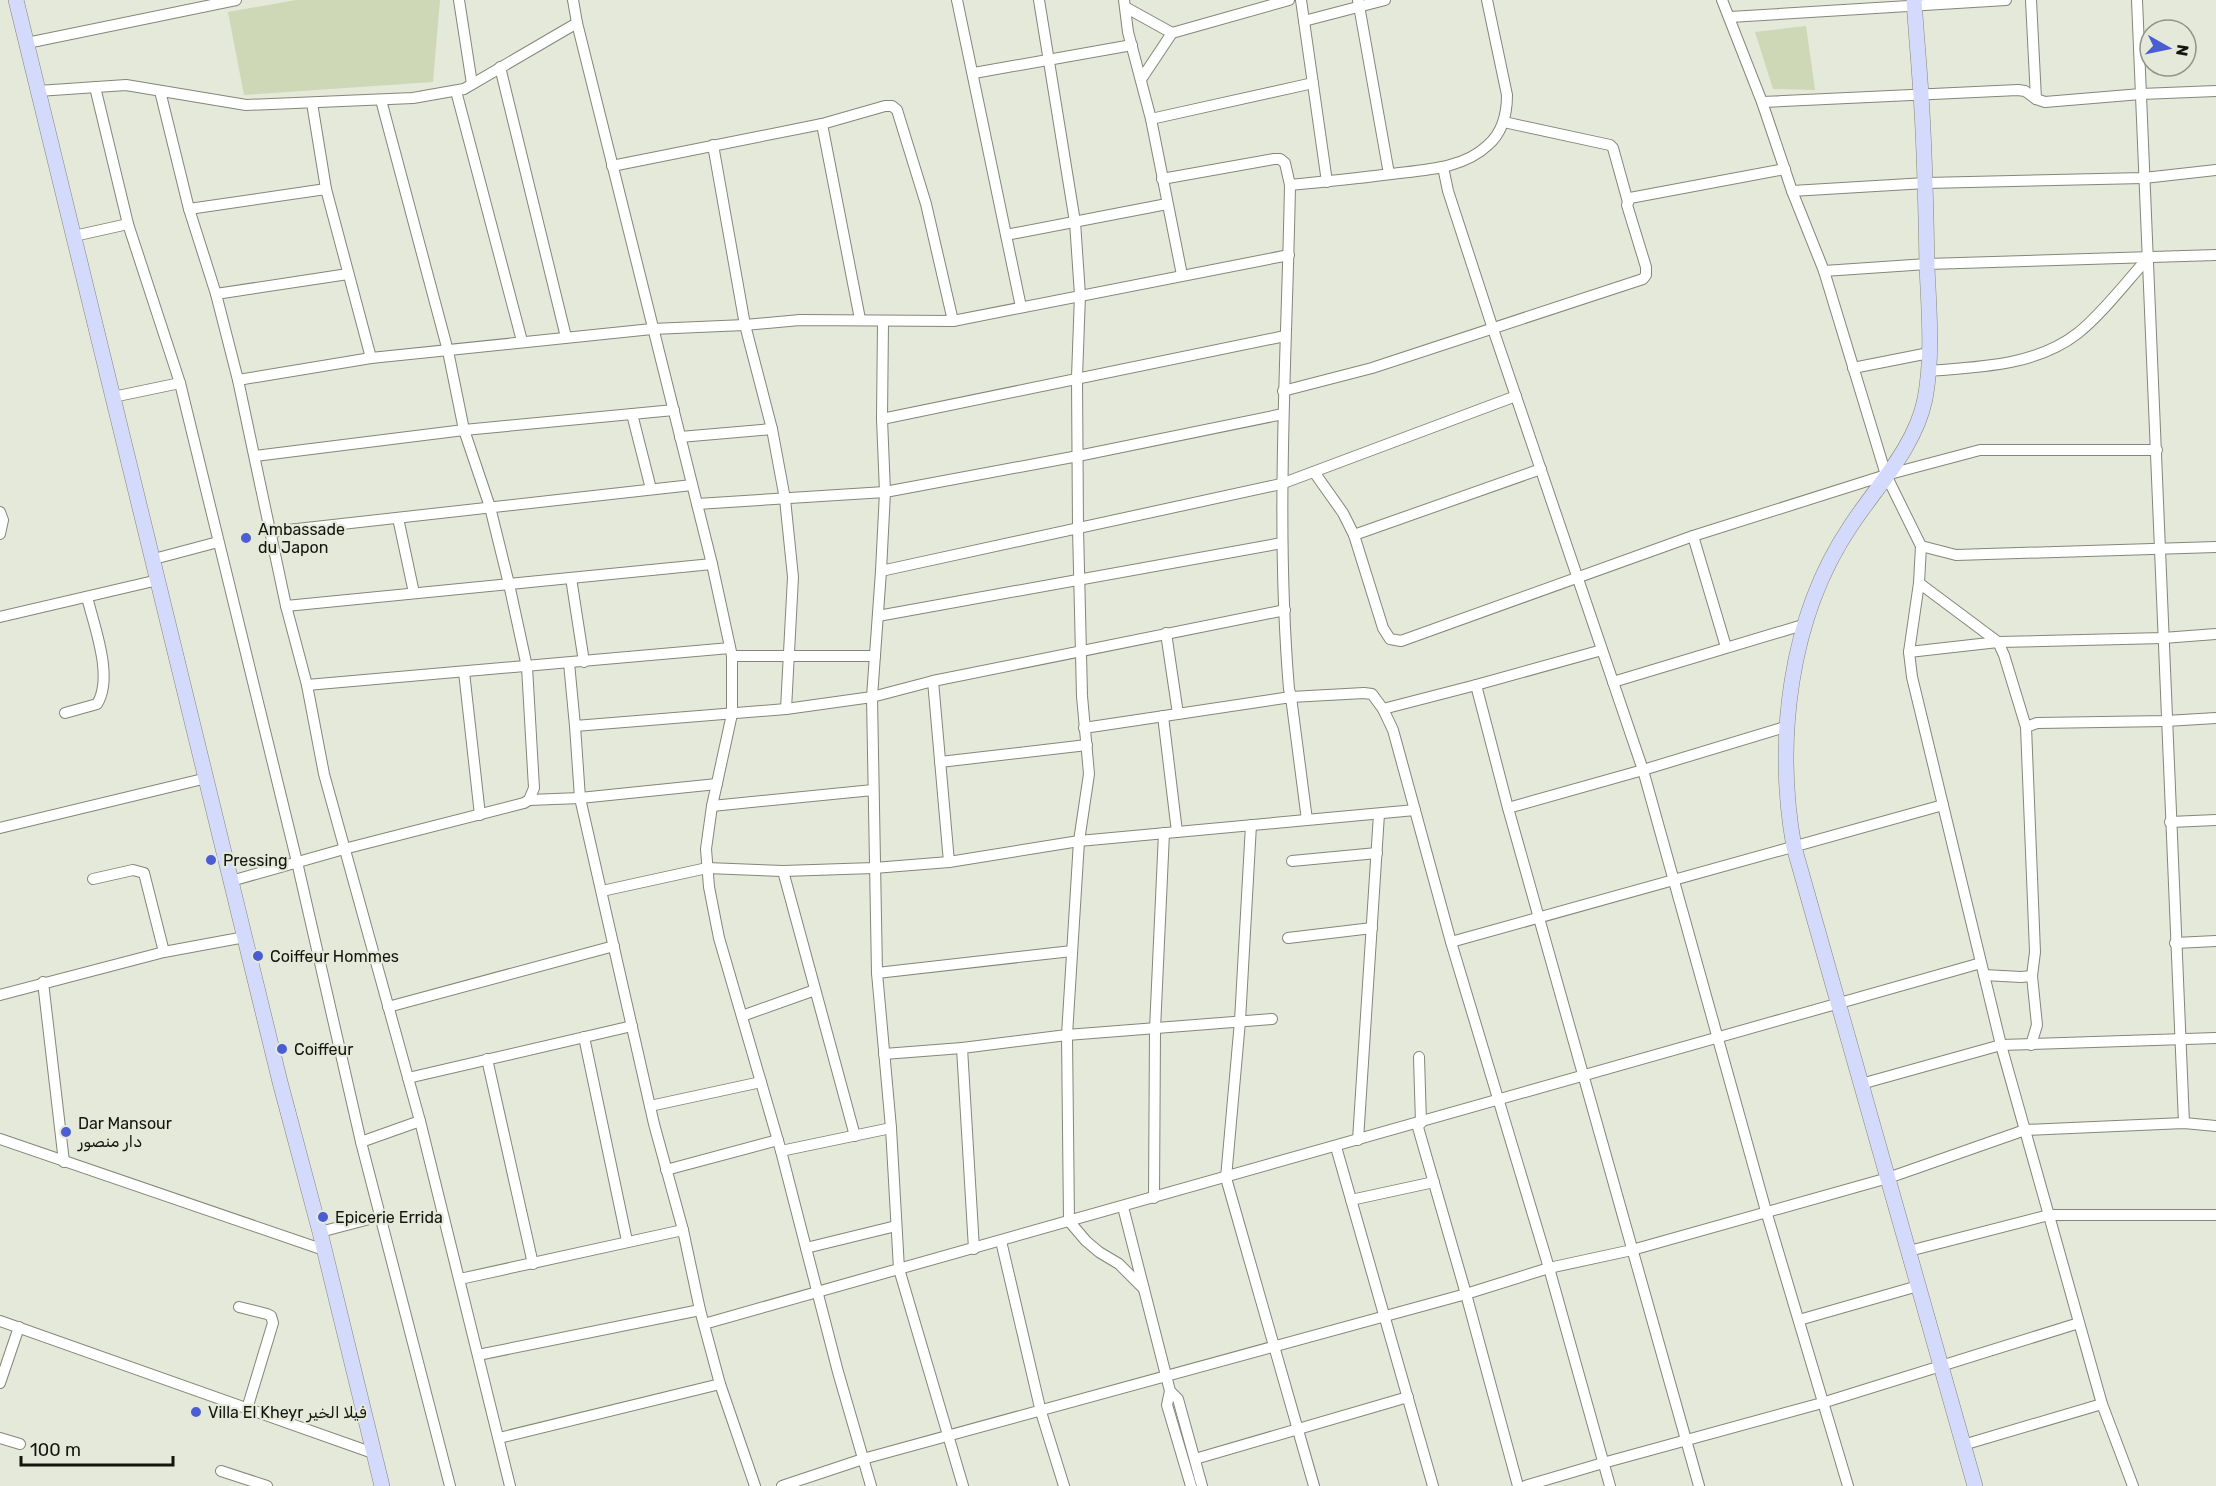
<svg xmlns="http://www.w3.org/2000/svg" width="2216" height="1486" viewBox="0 0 2216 1486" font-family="Rubik,Cairo,sans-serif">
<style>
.green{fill:#ced7b6}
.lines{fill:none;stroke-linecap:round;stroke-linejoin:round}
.street-casing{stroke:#838778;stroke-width:12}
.secondary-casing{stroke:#838778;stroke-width:16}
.street{stroke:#fff;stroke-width:10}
.secondary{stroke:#d3dafc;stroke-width:15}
.poi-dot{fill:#4a5dd2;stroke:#e5e9d9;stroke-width:2}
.labels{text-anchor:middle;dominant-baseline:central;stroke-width:4.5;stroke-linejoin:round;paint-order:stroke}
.poi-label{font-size:16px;fill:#13150f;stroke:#e5e9d9;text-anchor:start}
</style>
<rect width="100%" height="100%" fill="#e5e9d9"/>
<g class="green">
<polygon points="296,0 440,0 433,82 244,95 228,12"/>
<polygon points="1806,26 1815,90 1773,89 1755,32"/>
</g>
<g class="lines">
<g class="street-casing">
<g id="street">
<polyline points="459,0 472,84"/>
<polyline points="573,0 577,23 712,564 732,656 732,714 712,806 706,849 709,887 719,938 781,1151 838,1372 871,1486"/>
<polyline points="957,0 1021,307"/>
<polyline points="1039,0 1075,222 1080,295 1077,377 1078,528 1082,696 1089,774 1079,841 1067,1035 1069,1221 1086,1241 1099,1252 1119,1264 1144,1289"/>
<polyline points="1124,0 1128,32 1151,119 1182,275"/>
<polyline points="1301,0 1304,21"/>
<polyline points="1358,0 1389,174"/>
<polyline points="1722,0 1762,102 1792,191 1824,271 1886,475 1921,546 1919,583 1909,652 1912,677 2001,1045 2102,1404 2133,1486"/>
<polyline points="2031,0 2036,99"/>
<polyline points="2137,0 2184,1123"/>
<polyline points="1125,7 1172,33 1289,0"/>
<polyline points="1730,17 2006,0"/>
<polyline points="27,43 236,0"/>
<polyline points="500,67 566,337"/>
<polyline points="974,73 1132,45"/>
<polyline points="1142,78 1172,33"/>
<polyline points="95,87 128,224 180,383 297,862 361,1142 450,1486"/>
<polyline points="38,91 126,85 246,105 413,98 464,89 577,23"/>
<polyline points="160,91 189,209 216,294 238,380 286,606 307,685 324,774 420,1121 510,1486"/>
<polyline points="456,91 522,341"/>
<polyline points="1762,102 2018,90 2025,91 2036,99 2045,102 2141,94 2216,91"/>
<polyline points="312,103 326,189 371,358"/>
<polyline points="1151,119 1313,83"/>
<polyline points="1504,122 1610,145 1613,148 1628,202"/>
<polyline points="822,124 860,319"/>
<polyline points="713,145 745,325 772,429 785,499 793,577 786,709"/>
<polyline points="612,166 822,124 885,106 892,106 897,110 926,204 953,321"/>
<polyline points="1443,167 1448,191 1493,329 1643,770 1766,1211 1848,1486"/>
<path d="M1162 179 1274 159H1280L1285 163 1290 185C1287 353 1275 521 1289 689L1291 697 1364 693 1372 694 1383 709 1393 730 1451 942 1549 1268 1610 1486"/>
<polyline points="1327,182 1304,21 1385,0"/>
<path d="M1290 185C1321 182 1352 179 1383 175 1417 170 1461 171 1488 145 1503 132 1507 114 1507 95L1487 0"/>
<polyline points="1792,191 1926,183 2144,178 2216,170"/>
<polyline points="189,209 326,189"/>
<polyline points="1006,235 1167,204"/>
<polyline points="74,236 128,224"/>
<polyline points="1824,271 1927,264 2216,255"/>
<polyline points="216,294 348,274"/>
<polyline points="1853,368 1929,353"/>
<path d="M1928 371C1979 367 2036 366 2078 333 2103 313 2126 282 2148 258"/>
<polyline points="238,380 371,358 652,329 745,325 800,320 953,321 1289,255"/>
<polyline points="1283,391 1372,368 1643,279 1646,275 1646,267 1627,205 1630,198 1785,169"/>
<polyline points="113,397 180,383"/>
<polyline points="632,414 651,489"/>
<polyline points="882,419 1285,336"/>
<polyline points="680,437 772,429"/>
<polyline points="255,456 464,430 674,410"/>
<polyline points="1314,472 1343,513 1354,535 1383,628 1390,639 1401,641 1693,536 1886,475 1980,450 2157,450"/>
<polyline points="697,504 885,492 1078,456 1283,414"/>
<polyline points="0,512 3,520 0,534"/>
<polyline points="398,518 414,593"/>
<polyline points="270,532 692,485"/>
<polyline points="1354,535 1541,469"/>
<polyline points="1693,536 1726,647"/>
<polyline points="1921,546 1956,555 2216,547"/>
<polyline points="154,559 218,542"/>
<polyline points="881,571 1281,484 1516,396"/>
<polyline points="571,578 584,662"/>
<polyline points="1919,583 1998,642 2004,655 2026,727"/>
<polyline points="286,606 712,564"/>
<polyline points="878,616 1282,543"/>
<polyline points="0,617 158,580"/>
<polyline points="1166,633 1178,714"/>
<polyline points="1602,650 1476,685 1508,808 1699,1486"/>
<polyline points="1909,652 1998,642 2163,638 2216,634"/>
<polyline points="732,656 875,656"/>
<polyline points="569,663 575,726 786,709 872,697 881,571 885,492 882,419 883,322"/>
<polyline points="464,672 480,815"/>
<polyline points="933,681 949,862"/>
<polyline points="1613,682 1806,624"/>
<polyline points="307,685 730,648"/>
<polyline points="1383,709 1476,685"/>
<path d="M65 713 97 704C114 677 94 626 87 597"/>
<polyline points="1163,716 1177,832"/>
<polyline points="575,726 580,798 654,1124 683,1230 700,1310 720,1384 755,1486"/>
<polyline points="1084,728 1291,697 1307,820"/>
<polyline points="940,762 1087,745"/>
<polyline points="529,800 580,798 717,784"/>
<polyline points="712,806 873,790"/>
<polyline points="1508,808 1643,770 1788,726"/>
<polyline points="2170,822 2216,820"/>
<polyline points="1251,825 1240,1021 1226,1178 1314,1486"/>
<polyline points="0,828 207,778"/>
<polyline points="1292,861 1377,853"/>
<polyline points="783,871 855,1136"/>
<polyline points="93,879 133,870 144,873 164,952"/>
<polyline points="231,881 344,849 524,803 529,800 534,788 527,667 509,584 490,507 464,430 448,351 381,100"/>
<polyline points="602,891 707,868 783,871 874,868 949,862 1079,841 1415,810"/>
<polyline points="1288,938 1372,928"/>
<polyline points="1451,942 1943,805"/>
<polyline points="2175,943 2216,941"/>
<polyline points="877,973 1072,951"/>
<polyline points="1984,975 2021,977 2032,976 2035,952 2026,727 2037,723 2166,721 2216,718"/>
<polyline points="43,982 64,1162"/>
<polyline points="0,995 164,952 245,937"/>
<polyline points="388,1007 614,946"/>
<polyline points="742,1016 815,990"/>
<polyline points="584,1037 627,1241"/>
<polyline points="2031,1045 2037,1025 2032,976"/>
<polyline points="884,1054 962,1048"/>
<polyline points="1419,1057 1421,1123"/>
<polyline points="487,1059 533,1264"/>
<polyline points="408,1078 632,1026"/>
<polyline points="1861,1084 2001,1045 2216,1038"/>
<polyline points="650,1106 761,1082"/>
<polyline points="1417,1124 1466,1294 1518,1486"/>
<polyline points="0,1139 324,1250"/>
<polyline points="1358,1140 1379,814"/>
<polyline points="361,1142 420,1121"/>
<polyline points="1336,1147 1433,1486"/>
<polyline points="781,1151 891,1128"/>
<polyline points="666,1170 778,1140"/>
<polyline points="1154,1198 1155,1029 1164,833"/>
<polyline points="1351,1200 1434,1182"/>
<polyline points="1123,1207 1170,1391 1178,1399 1202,1486"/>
<polyline points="320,1232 381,1216"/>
<polyline points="1001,1241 1041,1412 1064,1486"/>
<polyline points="806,1248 896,1226"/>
<polyline points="974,1249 962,1048 1067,1035 1272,1019"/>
<polyline points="1909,1251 2049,1215 2216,1215"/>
<polyline points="460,1279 683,1230"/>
<polyline points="239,1307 267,1314 271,1316 273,1323 247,1409"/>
<polyline points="1799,1320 1918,1286"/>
<polyline points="0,1321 373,1453"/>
<polyline points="704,1324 1981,963"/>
<polyline points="478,1355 700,1310"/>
<polyline points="0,1383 19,1327"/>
<polyline points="1170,1391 1167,1405 1191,1486"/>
<polyline points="0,1438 20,1444"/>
<polyline points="499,1438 720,1384"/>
<polyline points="1963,1445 2102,1404"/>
<polyline points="1195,1459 1408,1397"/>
<polyline points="221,1471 267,1486"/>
<polyline points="782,1486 863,1459 1466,1294 1549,1268 1632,1250 1888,1178 2025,1130 2184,1123 2216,1126"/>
<polyline points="963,1486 899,1269 891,1128 877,973 872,697 933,681 1285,610"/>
<polyline points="1525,1486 1603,1463 1822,1403 2079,1323"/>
</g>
</g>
<g class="secondary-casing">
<g id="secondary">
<polyline points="16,0 280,1082 320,1232 382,1486"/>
<path d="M1914 0C1916 32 1919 63 1921 95 1925 153 1926 210 1927 267 1929 311 1933 356 1925 399 1915 448 1876 487 1850 527 1789 618 1775 741 1794 847L1975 1486"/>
</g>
</g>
<use href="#street" class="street"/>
<use href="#secondary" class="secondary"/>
</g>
<g class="poi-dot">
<circle cx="246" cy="538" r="6"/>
<circle cx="211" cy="860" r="6"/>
<circle cx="258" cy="956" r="6"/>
<circle cx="282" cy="1049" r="6"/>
<circle cx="66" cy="1132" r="6"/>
<circle cx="323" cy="1217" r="6"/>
<circle cx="196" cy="1412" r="6"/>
</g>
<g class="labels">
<g class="poi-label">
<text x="258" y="529">Ambassade<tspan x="258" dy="18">du Japon</tspan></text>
<text x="223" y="860">Pressing</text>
<text x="270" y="956">Coiffeur Hommes</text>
<text x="294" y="1049">Coiffeur</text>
<text x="78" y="1123">Dar Mansour<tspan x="78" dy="18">دار منصور</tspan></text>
<text x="335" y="1217">Epicerie Errida</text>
<text x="208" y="1412">Villa El Kheyr فيلا الخير</text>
</g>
</g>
<g transform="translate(2168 48) rotate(99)"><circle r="28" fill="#e5e9d9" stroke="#919488" stroke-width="1.5"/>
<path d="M0-4.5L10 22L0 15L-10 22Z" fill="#4a5dd2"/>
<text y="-9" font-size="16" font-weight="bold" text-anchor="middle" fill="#13150f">N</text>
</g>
<path d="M21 1456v9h152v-9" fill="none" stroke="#13150f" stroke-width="3"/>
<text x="30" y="1456" font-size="18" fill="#13150f" stroke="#e5e9d9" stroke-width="4.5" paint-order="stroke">100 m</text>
</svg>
